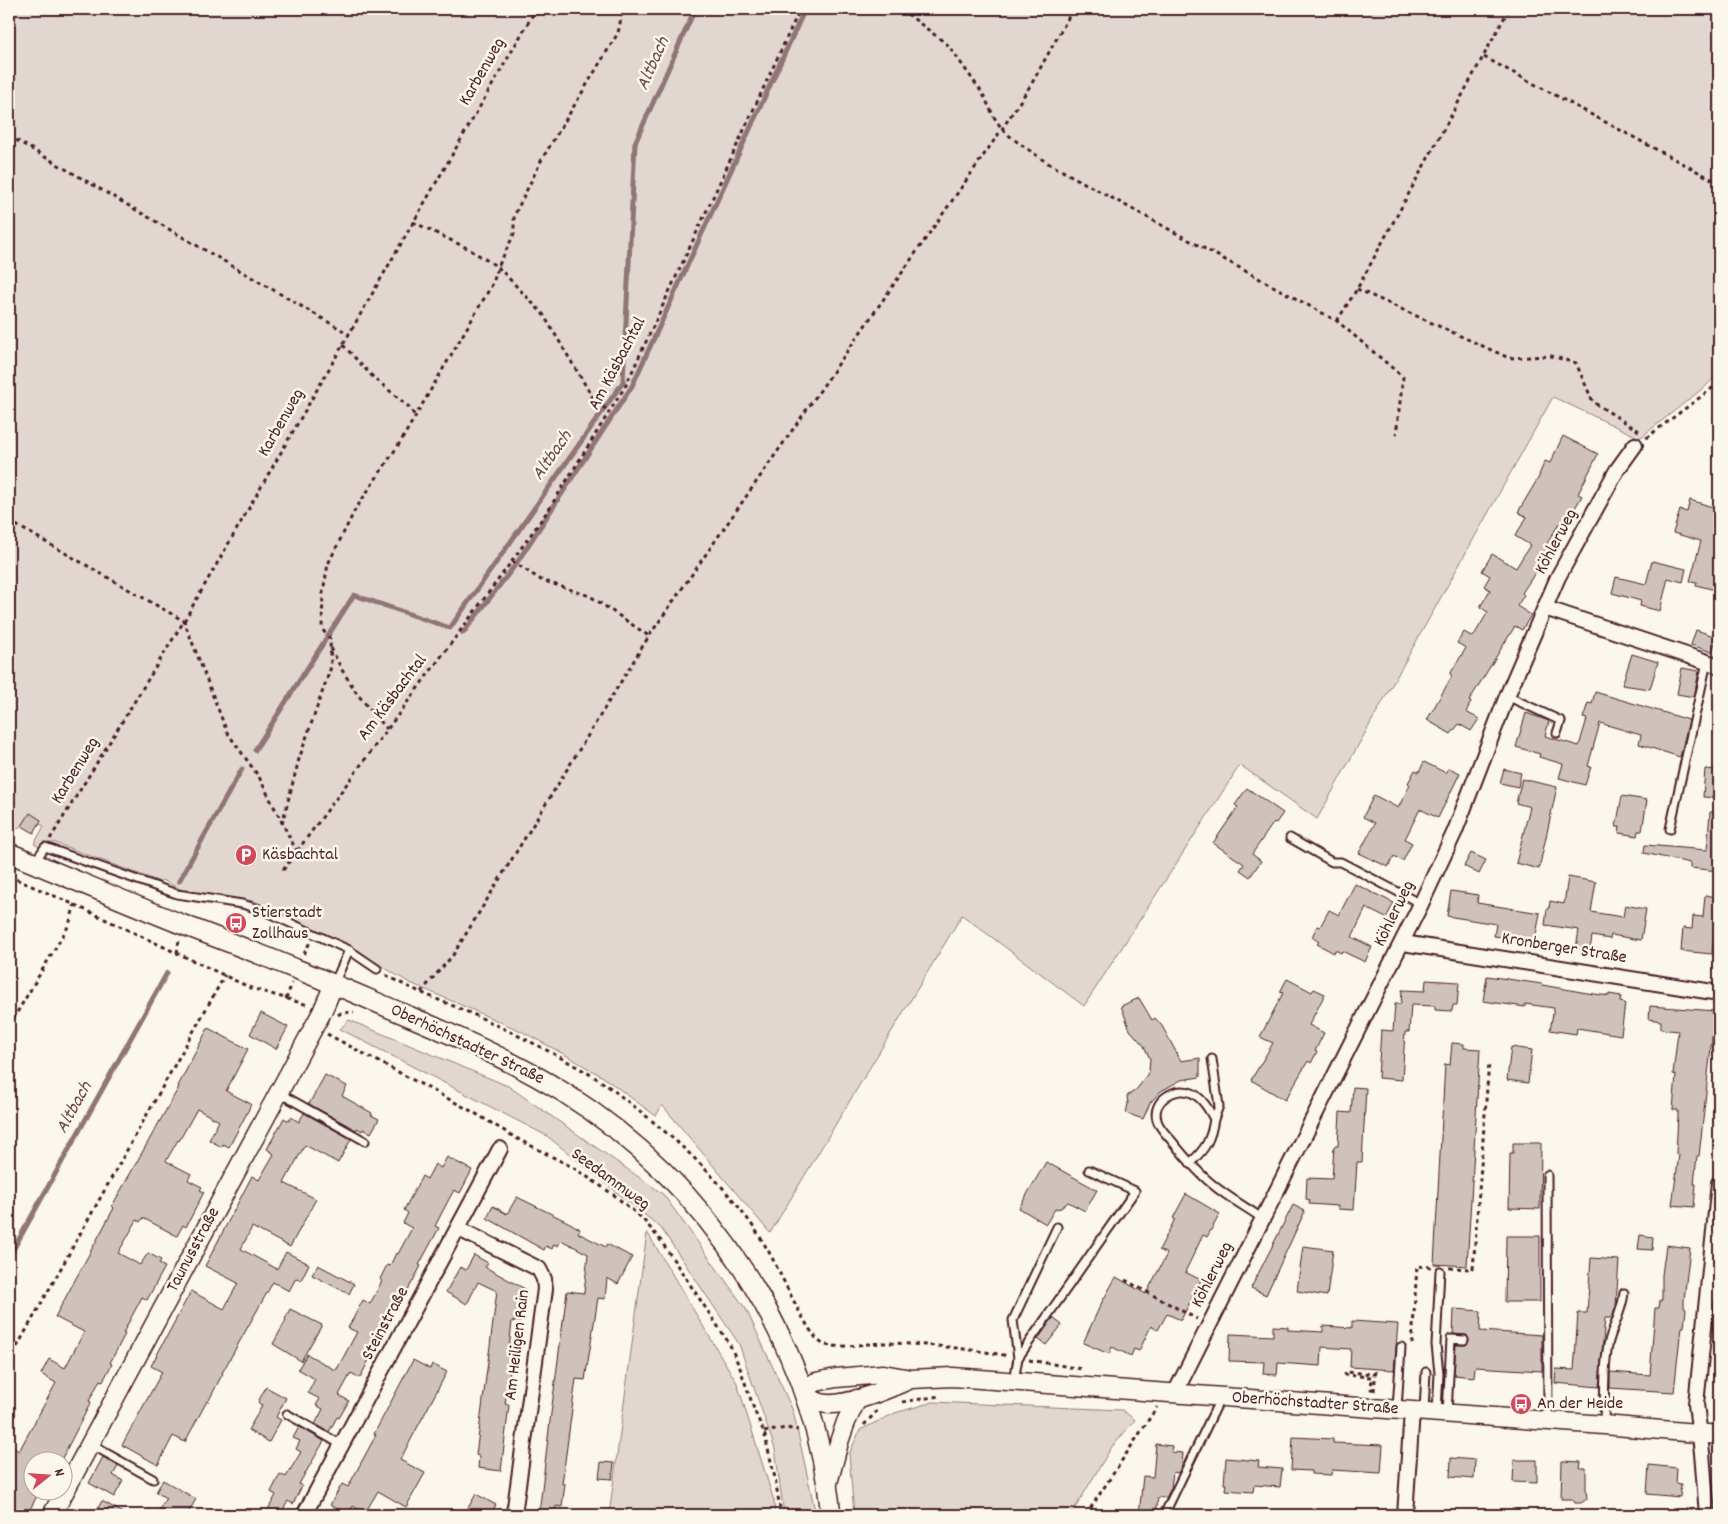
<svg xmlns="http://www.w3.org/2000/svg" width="1728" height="1524" viewBox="0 0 1728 1524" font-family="Dekko,sans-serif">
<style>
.green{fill:#e2d7d0;stroke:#967b7e}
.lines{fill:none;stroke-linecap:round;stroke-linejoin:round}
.stream{stroke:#907477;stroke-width:5}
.building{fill:#cfc2bc;stroke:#4a1f2b}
.service-casing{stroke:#4a1f2b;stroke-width:11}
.minor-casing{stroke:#4a1f2b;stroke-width:18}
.tertiary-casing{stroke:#4a1f2b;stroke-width:21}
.secondary-casing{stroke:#4a1f2b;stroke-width:22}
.path{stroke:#4a1f2b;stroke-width:3;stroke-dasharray:4 4;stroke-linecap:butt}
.service{stroke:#fbf7ec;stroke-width:7}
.minor{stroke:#fbf7ec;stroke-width:14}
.tertiary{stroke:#fbf7ec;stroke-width:18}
.secondary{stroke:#fbf7ec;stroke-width:19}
.labels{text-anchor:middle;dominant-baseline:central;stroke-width:5;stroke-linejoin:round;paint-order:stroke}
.street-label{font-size:18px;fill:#4a1f2b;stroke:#fbf7ec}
.poi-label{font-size:18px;fill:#4a1f2b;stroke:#fbf7ec;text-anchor:start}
.water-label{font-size:19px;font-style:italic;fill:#6d4a51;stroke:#fbf7ec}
</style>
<rect width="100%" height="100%" fill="#fbf7ec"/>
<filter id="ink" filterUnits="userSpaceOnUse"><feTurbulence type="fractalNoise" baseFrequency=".02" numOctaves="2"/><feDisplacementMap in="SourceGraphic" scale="10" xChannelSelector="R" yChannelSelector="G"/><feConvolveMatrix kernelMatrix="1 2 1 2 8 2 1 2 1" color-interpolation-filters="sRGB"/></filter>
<g filter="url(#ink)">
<g class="green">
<polygon points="9,9 1719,9 1719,373 1706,386 1640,438 1553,397 1317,819 1240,765 1084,1006 962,915 770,1233 662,1105 656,1116 603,1077 569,1057 521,1031 408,982 339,940 263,905 254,901 186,892 162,880 160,882 53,842 48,851 34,844 44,826 31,820 9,833"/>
<polygon points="349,1020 508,1086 663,1194 746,1309 793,1411 816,1515 784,1515 775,1449 739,1344 661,1228 547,1136 340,1029"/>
<polygon points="647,1232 737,1383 774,1501 775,1515 609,1515"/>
<polygon points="933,1402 1122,1410 1135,1420 1111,1448 1071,1515 854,1515 849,1454 860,1430 895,1413"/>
</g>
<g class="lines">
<g class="stream">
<polyline points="463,633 516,564 632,386 805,9"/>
<polyline points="255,750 354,595 450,628 623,382 635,143 695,9"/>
<polyline points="179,881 242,769"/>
<polyline points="9,1257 167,973"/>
</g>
</g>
<g class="building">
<polygon points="1563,436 1598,454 1578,494 1582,496 1564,527 1559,524 1545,547 1550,550 1522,593 1524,595 1517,606 1531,615 1522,630 1515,626 1469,701 1471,702 1466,712 1479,719 1471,731 1459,724 1451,734 1427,720 1452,676 1450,674 1466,648 1457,643 1464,632 1473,637 1488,612 1480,607 1490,590 1484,586 1490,576 1482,571 1492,554 1516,568 1530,545 1515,536 1527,517 1518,512 1540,475 1539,475 1545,461 1550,463"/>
<polygon points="1690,500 1719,509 1719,591 1696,585 1697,582 1690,581 1701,541 1673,533 1680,510 1687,512"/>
<polygon points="1652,561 1686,569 1683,582 1668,578 1660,611 1640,606 1641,601 1612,593 1616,577 1646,584"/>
<polygon points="1696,630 1717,637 1712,652 1691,645"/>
<polygon points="1632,654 1658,662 1650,689 1622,685"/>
<polygon points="1682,668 1699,671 1694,697 1677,694"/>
<polygon points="1595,692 1689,720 1680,757 1639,744 1641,735 1600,723 1588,766 1591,767 1585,785 1559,778 1563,764 1539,757 1540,754 1516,747 1526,713 1549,721 1545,736 1579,746 1587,719 1583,718 1588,703 1592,704"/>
<polygon points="1424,762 1446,773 1449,768 1460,773 1438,818 1420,809 1405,839 1412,843 1403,861 1394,856 1388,867 1359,853 1375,823 1363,817 1374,795 1398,808 1410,785 1408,783 1415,770 1419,772"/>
<polygon points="1504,769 1521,773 1518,787 1500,783"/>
<polygon points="1705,769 1719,770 1719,798 1703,797"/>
<polygon points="1522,779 1557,787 1539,869 1516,863 1530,807 1516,803"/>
<polygon points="1247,788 1283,813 1276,823 1274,822 1252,854 1261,861 1250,877 1240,870 1244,864 1213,843 1238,807 1235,805"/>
<polygon points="1622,796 1647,800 1642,831 1638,831 1637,836 1619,833 1620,827 1616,827"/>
<polygon points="1710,812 1719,812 1719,871 1690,868 1690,863 1644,853 1645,845 1707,850"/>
<polygon points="30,813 41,820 34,833 22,826"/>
<polygon points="1471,853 1486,860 1479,874 1464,866"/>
<polygon points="1568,877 1596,882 1591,912 1623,917 1625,905 1646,909 1641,940 1611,935 1610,939 1592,936 1590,951 1576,948 1579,930 1545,925 1547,909 1549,909 1550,901 1564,904"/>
<polygon points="1355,884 1394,903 1386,918 1366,908 1352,937 1372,947 1365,962 1342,951 1341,953 1335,950 1334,953 1317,944 1319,942 1312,937 1317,926 1320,927 1329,910 1339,915"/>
<polygon points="1451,891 1478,895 1477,903 1540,913 1535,941 1494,936 1496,924 1447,916"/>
<polygon points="1705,895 1717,897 1712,954 1681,951 1683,928 1692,929 1693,916 1703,917"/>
<polygon points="1487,976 1542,984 1542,985 1587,993 1609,996 1609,994 1621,996 1620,1002 1625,1003 1621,1035 1577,1028 1576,1034 1550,1030 1554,1008 1525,1004 1525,1007 1483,1001"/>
<polygon points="1287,979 1312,992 1314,989 1325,994 1309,1025 1324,1033 1315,1051 1317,1052 1311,1063 1308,1061 1285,1100 1251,1080 1273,1043 1260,1037 1283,993 1280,992"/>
<polygon points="1426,980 1459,982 1457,1005 1453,1005 1452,1011 1435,1010 1435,1006 1411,1005 1409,1032 1405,1032 1402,1080 1378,1078 1381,1030 1393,1031 1395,1004 1401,1004 1402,990 1425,991"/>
<polygon points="1139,998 1152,1020 1155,1018 1162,1026 1181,1061 1200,1058 1200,1077 1181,1080 1161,1091 1150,1103 1143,1119 1126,1113 1128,1104 1127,1096 1136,1090 1143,1081 1149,1071 1150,1059 1144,1046 1130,1030 1121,1006"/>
<polygon points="1650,1006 1715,1011 1699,1156 1697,1156 1694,1184 1696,1184 1694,1207 1672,1205 1679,1155 1676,1154 1678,1115 1678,1110 1673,1110 1676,1075 1673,1074 1678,1031 1661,1029 1661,1021 1649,1019"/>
<polygon points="261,1013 288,1027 276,1049 250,1034"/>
<polygon points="208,1028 248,1049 226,1091 251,1104 248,1111 229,1147 223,1144 222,1147 209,1140 219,1121 197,1109 179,1141 178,1140 166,1161 191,1174 188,1180 202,1187 200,1190 204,1192 186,1227 183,1225 177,1236 143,1218 140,1222 137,1220 118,1253 140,1265 148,1253 161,1260 159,1264 165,1267 147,1300 142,1297 123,1333 125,1334 110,1363 112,1364 103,1381 100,1380 89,1401 91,1402 60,1462 32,1462 32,1494 37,1496 27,1515 9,1515 9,1445 19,1451 56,1383 41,1374 49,1359 65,1368 84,1332 55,1317 114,1208 112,1206 179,1087 178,1086"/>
<polygon points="1452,1043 1464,1044 1464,1048 1480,1049 1467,1266 1434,1264 1445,1064 1450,1065"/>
<polygon points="1511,1047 1532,1050 1528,1083 1507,1080"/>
<polygon points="325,1075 347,1086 342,1096 372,1113 371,1115 379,1119 371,1133 363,1129 362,1131 357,1128 356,1130 309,1104"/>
<polygon points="1353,1087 1366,1088 1362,1162 1357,1162 1354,1210 1338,1209 1338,1206 1309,1204 1310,1200 1306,1199 1307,1178 1332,1179 1334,1146 1338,1146 1340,1112 1351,1113"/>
<polygon points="304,1113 351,1139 338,1163 305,1145 284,1183 316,1199 290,1247 252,1227 241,1249 277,1269 286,1252 309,1264 301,1280 296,1278 289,1291 273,1282 222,1373 223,1373 208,1402 207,1401 185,1442 173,1436 158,1465 122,1445 162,1372 151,1366 191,1291 224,1309 238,1283 205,1266 252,1176 259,1180 274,1154 267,1149 284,1118 289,1121 291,1117 299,1122"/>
<polygon points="1513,1143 1541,1143 1540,1209 1509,1208 1510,1153 1513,1153"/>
<polygon points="447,1157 472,1170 460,1193 454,1190 448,1201 435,1226 439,1228 419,1265 421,1266 398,1308 395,1307 360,1378 351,1373 339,1395 349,1401 339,1418 337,1417 329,1432 315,1424 323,1409 316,1405 320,1399 308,1393 315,1379 298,1369 307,1354 335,1370 337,1369 357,1332 348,1328 363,1300 370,1304 382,1281 380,1279 387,1265 390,1266 396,1253 398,1254 412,1228 403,1223 408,1213 404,1210 422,1176 427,1179 435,1164 441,1168"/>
<polygon points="1046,1162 1097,1190 1085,1211 1068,1202 1061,1208 1055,1209 1046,1224 1019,1208"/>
<polygon points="1186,1194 1220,1214 1207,1237 1203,1235 1185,1272 1201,1280 1181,1320 1167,1314 1158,1330 1151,1326 1139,1351 1134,1349 1131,1356 1112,1347 1109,1354 1083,1343 1101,1304 1116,1277 1146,1294 1167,1254 1159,1250 1175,1219 1173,1218"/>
<polygon points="517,1197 570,1223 580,1229 578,1233 606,1247 607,1244 632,1257 618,1284 607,1278 605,1299 598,1298 585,1380 576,1379 562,1484 565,1484 562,1507 556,1506 555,1515 539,1514 550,1421 567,1291 584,1293 588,1254 561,1240 558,1246 554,1244 552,1249 546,1246 544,1250 487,1218 493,1206 507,1214"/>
<polygon points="1293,1205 1305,1211 1266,1295 1251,1288"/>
<polygon points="1640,1235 1653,1237 1652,1250 1638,1249"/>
<polygon points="1506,1236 1540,1236 1540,1302 1505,1302"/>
<polygon points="1666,1245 1690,1248 1684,1300 1684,1308 1686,1309 1684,1327 1682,1327 1681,1336 1680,1336 1674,1392 1610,1388 1610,1372 1650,1375 1655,1308 1659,1308 1660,1300 1662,1300 1662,1275"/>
<polygon points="1303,1246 1333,1250 1327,1296 1297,1291"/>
<polygon points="474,1255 488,1263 485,1267 525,1289 521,1322 512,1321 509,1349 513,1349 505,1404 509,1405 501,1471 478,1468 479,1456 476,1455 497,1291 478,1282 467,1304 446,1292 460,1267 466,1270"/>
<polygon points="1591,1258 1619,1260 1616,1306 1612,1318 1605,1318 1599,1387 1555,1383 1556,1369 1574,1370 1578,1313 1587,1313"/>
<polygon points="318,1265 354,1284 349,1294 312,1275"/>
<polygon points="290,1309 322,1325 301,1361 273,1344 286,1320 285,1319"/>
<polygon points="1454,1309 1481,1311 1480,1331 1542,1335 1542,1371 1475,1367 1474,1377 1454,1375 1456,1345 1466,1345 1469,1340 1467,1335 1453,1334"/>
<polygon points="1053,1318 1062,1325 1046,1345 1038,1339"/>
<polygon points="1352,1321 1398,1324 1394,1370 1350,1367 1351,1349 1322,1347 1321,1366 1278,1363 1277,1375 1263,1374 1264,1362 1229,1361 1230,1334 1273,1336 1273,1326 1288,1327 1288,1330 1323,1332 1323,1326 1352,1328"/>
<polygon points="413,1360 430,1369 432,1364 447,1372 400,1460 425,1473 406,1507 378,1491 365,1513 353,1506 348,1515 330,1505 342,1484 348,1487 376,1435 374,1434"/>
<polygon points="266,1387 286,1398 276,1417 281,1420 269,1442 248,1430 262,1406 258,1402"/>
<polygon points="299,1427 324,1441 299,1484 302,1486 293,1504 288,1501 280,1515 265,1515 276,1495 271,1492 280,1474 286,1477 301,1452 296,1449 300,1441 293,1438"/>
<polygon points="1293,1437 1333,1439 1333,1443 1383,1445 1381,1473 1332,1470 1331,1475 1311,1474 1311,1471 1291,1470"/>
<polygon points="1156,1444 1172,1446 1171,1452 1183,1453 1182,1465 1178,1473 1173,1472 1171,1488 1166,1498 1158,1497 1156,1515 1139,1515 1143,1476 1153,1477"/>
<polygon points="103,1457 118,1466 113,1475 123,1481 114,1497 89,1483"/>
<polygon points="1226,1458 1259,1461 1258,1467 1282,1469 1280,1487 1254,1485 1253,1492 1225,1490 1226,1484 1224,1484"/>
<polygon points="1451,1458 1475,1460 1474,1479 1450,1477"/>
<polygon points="1514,1460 1537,1460 1537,1483 1513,1482"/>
<polygon points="1562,1461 1581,1462 1580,1468 1586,1468 1586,1489 1587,1499 1581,1503 1575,1503 1572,1499 1561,1499"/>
<polygon points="601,1462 614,1463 612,1479 599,1478"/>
<polygon points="1649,1465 1677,1468 1676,1483 1681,1484 1680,1497 1647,1494"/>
<polygon points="163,1480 196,1499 187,1515 156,1515 166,1498 156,1492"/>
<polygon points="476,1494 496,1505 490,1515 464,1515"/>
<polygon points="102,1501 127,1515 94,1515"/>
</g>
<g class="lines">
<g class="service-casing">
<g id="service">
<polyline points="1507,696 1561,721 1557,733"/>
<polyline points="1670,829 1707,662"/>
<polyline points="1290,838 1332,862 1341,862 1421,904"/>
<polyline points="34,863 45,847 177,894 242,904 262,910 349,950 377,969"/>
<polyline points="334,984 349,950"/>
<polyline points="1212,1059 1219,1106 1214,1119"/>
<polyline points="279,1093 365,1141"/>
<path d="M1190 1163C1206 1149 1211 1139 1214 1119 1208 1108 1202 1098 1192 1093 1176 1085 1151 1101 1157 1120 1159 1128 1167 1135 1172 1141 1184 1156 1197 1172 1212 1184 1227 1197 1246 1207 1263 1219"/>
<polyline points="1547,1175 1548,1420"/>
<polyline points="1018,1358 1135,1191 1089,1170"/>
<polyline points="1014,1381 1018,1358 1013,1320 1057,1227"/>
<polyline points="1397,1409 1401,1347"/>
<polyline points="1424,1411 1426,1372"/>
<polyline points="1437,1412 1439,1373 1436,1345 1440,1271"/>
<polyline points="1447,1413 1451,1339 1464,1340"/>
<polyline points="287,1414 342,1445"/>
<path d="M1604 1424C1605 1399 1603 1371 1608 1345 1612 1327 1622 1313 1624 1293"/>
<polyline points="90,1444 153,1479"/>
<polyline points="1164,1515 1221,1397"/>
</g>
</g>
<g class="minor-casing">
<g id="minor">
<polyline points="1545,608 1719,666"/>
<polyline points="1403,943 1719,993"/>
<polyline points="459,1229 539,1269 544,1279 545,1289 515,1507 513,1515"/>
<polyline points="1175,1393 1421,904 1455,831 1507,696 1558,577 1617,470 1635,445"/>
<polyline points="304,1515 500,1149"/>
<polyline points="1405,1515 1412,1411"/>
<polyline points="1707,1515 1702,1453 1696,1404 1719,1183"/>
</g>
</g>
<g class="tertiary-casing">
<g id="tertiary">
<path d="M911 1379C890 1388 840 1411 818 1402 811 1399 807 1395 803 1390L816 1382 836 1378 883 1374 911 1379 953 1377 1604 1425 1719 1435"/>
<polyline points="828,1483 840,1439 846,1422 857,1399"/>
<polyline points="52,1515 322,1012 334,984"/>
</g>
</g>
<g class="secondary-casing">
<path id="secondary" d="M9 853C66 876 123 901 181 924 218 938 255 952 291 967 330 982 368 999 406 1015 459 1037 513 1061 563 1092 710 1184 813 1342 831 1515"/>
</g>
<g class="path">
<polyline points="901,9 948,45 983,94 994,117 1002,129 1012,138 1046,162 1337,321 1403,377 1396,435"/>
<polyline points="1484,57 1719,183"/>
<polyline points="9,136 349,334"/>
<polyline points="413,222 467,248 498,267 543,314 593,398 609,412"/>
<polyline points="1357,289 1509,358 1551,356 1576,363 1593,402 1639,431"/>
<polyline points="1337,321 1357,289 1509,9"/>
<polyline points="343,345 372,376 409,407 415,416"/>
<polyline points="1646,438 1719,383"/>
<polyline points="9,521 184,621 227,732 259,777 297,852"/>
<polyline points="512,561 541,580 590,596 649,636"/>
<polyline points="331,648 342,670 358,695 387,729"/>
<polyline points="282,824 299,759 331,667 330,639 322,629 323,592 328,564 355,510 401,441 493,283 498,267 514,234 514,216 542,159 618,33 623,9"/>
<polyline points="50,839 184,621 536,9"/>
<polyline points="283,870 512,561 549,509 626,385 800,9"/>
<polyline points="9,876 75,905 251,988 308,1005"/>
<polyline points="177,953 179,940"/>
<polyline points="304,954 310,942"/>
<path d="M386 975C419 994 457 1006 492 1023 528 1040 563 1058 596 1078 610 1087 623 1098 636 1108 669 1134 701 1162 727 1193 742 1210 755 1228 766 1247 778 1266 807 1336 823 1344 836 1350 872 1342 888 1343 927 1344 971 1349 1009 1356"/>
<polyline points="421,992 453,955 649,636 1002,129 1032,83 1073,9"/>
<polyline points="286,999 292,983"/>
<polyline points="338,1015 341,1013 354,1012"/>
<polyline points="9,1026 69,925 75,904"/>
<polyline points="327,1034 473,1112 516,1138 574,1168 614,1195 642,1218 661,1241 729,1343 740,1368 755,1412 764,1432 775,1478 781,1515"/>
<polyline points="1449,1268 1473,1269 1489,1062"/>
<polyline points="1125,1280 1197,1319"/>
<polyline points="1412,1344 1417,1266 1432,1267"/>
<polyline points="1029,1360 1082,1369"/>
<polyline points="9,1361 225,975"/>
<polyline points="1374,1389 1371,1389 1372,1377 1345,1375 1346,1372 1376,1374"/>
<polyline points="1374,1391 1376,1369"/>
<polyline points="902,1402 940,1396"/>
<polyline points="864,1425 877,1411"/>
<polyline points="764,1432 786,1428 798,1430"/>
<polyline points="1086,1515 1157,1407"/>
</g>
<use href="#service" class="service"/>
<use href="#minor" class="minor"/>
<use href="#tertiary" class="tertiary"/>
<use href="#secondary" class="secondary"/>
</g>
</g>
<defs>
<g id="parking-disc" transform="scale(1.125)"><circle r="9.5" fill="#d1495b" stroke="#fbf7ec"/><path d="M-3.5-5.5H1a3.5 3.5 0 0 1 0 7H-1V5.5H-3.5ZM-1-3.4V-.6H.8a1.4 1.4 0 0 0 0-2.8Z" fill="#fff"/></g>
<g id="bus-disc" transform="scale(1.125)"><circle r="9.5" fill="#d1495b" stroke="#fbf7ec"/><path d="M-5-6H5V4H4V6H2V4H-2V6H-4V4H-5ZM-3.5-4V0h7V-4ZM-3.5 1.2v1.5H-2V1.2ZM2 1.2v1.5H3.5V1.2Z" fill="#fff"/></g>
</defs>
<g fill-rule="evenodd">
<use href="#parking-disc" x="246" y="855"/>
<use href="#bus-disc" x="236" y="923"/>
<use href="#bus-disc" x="1521" y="1404"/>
</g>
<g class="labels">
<g class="street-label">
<text transform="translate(483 72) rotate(-60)">Karbenweg</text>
<text transform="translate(618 364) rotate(-62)">Am Käsbachtal</text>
<text transform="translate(282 423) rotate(-60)">Karbenweg</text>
<text transform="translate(1557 542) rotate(-62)">Köhlerweg</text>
<text transform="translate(393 698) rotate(-53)">Am Käsbachtal</text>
<text transform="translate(76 771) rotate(-58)">Karbenweg</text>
<text transform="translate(1395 914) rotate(-64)">Köhlerweg</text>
<text transform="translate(1564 949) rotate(9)">Kronberger Straße</text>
<text transform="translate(467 1045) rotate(25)">Oberhöchstadter Straße</text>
<text transform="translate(610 1180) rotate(36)">Seedammweg</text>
<text transform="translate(194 1250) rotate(-62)">Taunusstraße</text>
<text transform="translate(1213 1275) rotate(-63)">Köhlerweg</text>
<text transform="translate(386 1324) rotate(-62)">Steinstraße</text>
<text transform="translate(518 1345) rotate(-83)">Am Heiligen Rain</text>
<text transform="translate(1315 1404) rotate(4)">Oberhöchstadter Straße</text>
</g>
<g class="poi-label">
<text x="262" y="855">Käsbachtal</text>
<text x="252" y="913">Stierstadt<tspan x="252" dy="21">Zollhaus</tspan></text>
<text x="1537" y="1404">An der Heide</text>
</g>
<g class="water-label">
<text transform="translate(654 64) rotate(-66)">Altbach</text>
<text transform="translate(553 456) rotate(-55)">Altbach</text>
<text transform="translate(75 1108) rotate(-61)">Altbach</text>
</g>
</g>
<rect width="1728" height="1524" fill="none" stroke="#fbf7ec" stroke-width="30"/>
<rect x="15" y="15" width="1698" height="1494" fill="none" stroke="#4a1f2b" stroke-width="2" filter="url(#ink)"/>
<g transform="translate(48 1476) rotate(73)"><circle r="24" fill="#fbf7ec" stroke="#b4a19f"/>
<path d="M0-4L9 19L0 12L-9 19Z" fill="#d1495b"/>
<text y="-8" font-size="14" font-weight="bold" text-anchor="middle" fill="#4a1f2b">N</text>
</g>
</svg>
